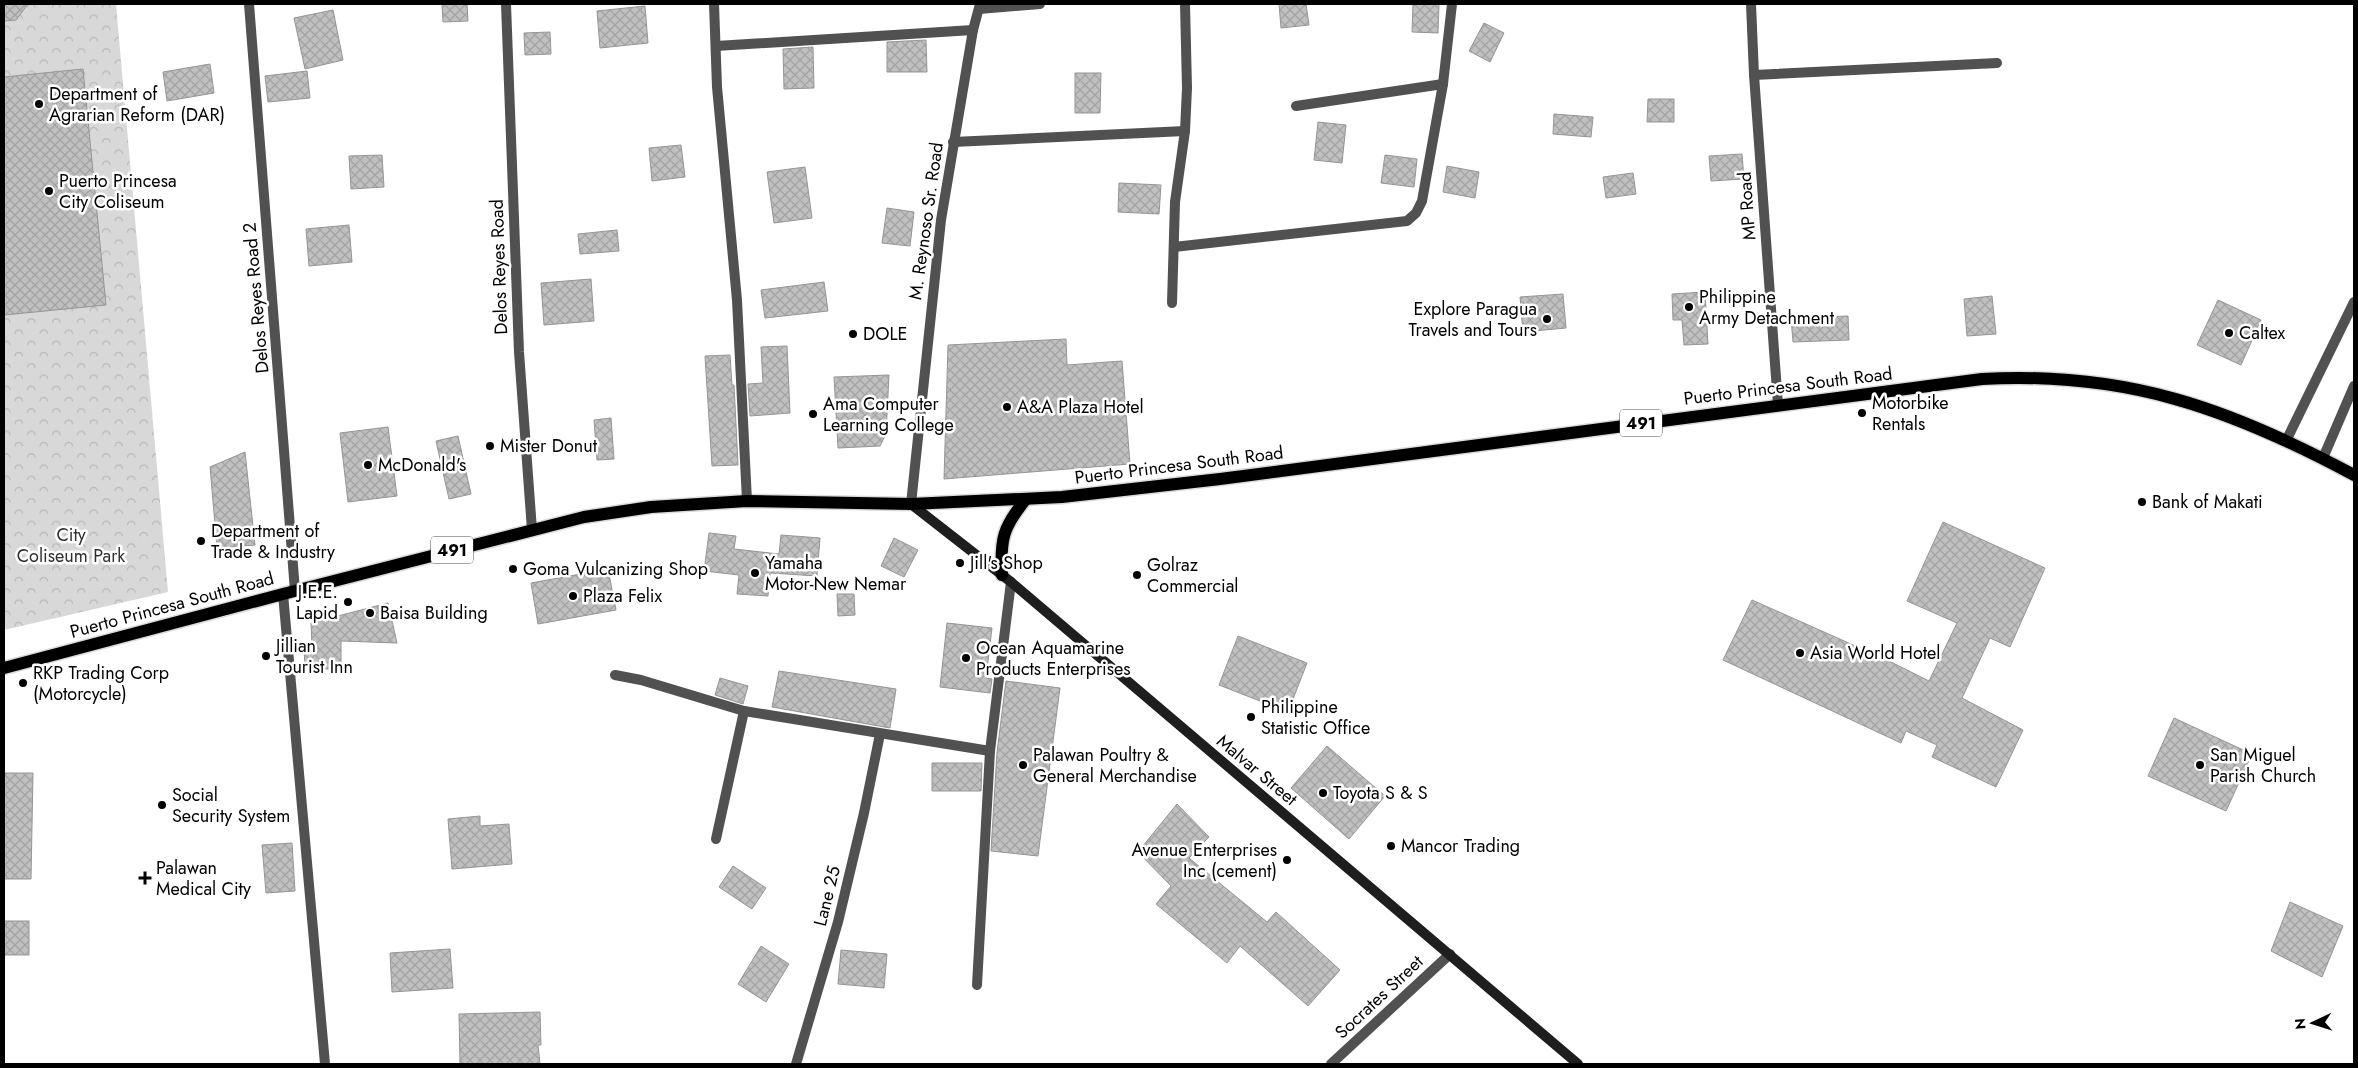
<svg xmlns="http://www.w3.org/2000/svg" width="2358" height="1068" viewBox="0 0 2358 1068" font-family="Jost,sans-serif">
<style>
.park{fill:url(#park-crowns)}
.building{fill:url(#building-cross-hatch);stroke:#959595}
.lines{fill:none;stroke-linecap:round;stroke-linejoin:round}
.primary-casing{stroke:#dbdbdb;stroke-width:15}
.minor{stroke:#515151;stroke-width:10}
.tertiary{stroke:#515151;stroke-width:10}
.secondary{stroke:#1e1e1e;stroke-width:10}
.primary{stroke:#000;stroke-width:12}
.poi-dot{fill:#000;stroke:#fff;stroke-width:2}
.labels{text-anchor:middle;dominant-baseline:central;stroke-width:5;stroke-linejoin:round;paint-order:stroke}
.shield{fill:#fff;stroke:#4c4c4c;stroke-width:1}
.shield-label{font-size:16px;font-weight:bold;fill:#000}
.poi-label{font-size:18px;fill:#000;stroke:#fff;text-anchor:start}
.street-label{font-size:18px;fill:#000;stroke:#fff}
.park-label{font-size:18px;fill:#2f2f2f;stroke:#fff}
</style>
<defs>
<pattern id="park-crowns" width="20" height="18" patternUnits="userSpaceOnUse" patternTransform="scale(1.25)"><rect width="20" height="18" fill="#d8d8d8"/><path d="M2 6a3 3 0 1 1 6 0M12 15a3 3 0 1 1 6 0" fill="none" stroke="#b8b8b8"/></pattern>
<pattern id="building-cross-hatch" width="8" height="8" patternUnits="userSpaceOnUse" patternTransform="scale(1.25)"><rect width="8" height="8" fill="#c0c0c0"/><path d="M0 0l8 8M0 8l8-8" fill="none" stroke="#a3a3a3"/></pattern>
</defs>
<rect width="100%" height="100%" fill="#fff"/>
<polygon class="park" points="4,4 116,4 168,592 4,630"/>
<g class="building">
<polygon points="4,4 28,4 16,20 4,21"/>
<polygon points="442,4 467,4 468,21 443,22"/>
<polygon points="1279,4 1306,4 1309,25 1281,28"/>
<polygon points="1413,4 1439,4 1438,33 1412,32"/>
<polygon points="645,6 648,43 600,48 597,11"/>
<polygon points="333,10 343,60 305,69 294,18"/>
<polygon points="1484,23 1504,33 1490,62 1469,51"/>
<polygon points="550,32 551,54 525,55 524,33"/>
<polygon points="926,40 927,72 887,72 887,42"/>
<polygon points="813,47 814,88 784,89 783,49"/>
<polygon points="210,64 214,93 167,101 163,72"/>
<polygon points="83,69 106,305 4,315 4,77"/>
<polygon points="307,71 310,98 268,102 265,76"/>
<polygon points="1075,73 1101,73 1100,113 1075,113"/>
<polygon points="1648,99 1674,99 1674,122 1647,122"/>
<polygon points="1554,114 1593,117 1591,137 1553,134"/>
<polygon points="1318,122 1346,125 1342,163 1314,160"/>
<polygon points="681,145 685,177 652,181 649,148"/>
<polygon points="1742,154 1744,179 1711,181 1709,156"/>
<polygon points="382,155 384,187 351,189 349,156"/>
<polygon points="1385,155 1417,159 1414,187 1381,183"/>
<polygon points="1447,166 1479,172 1475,198 1443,192"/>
<polygon points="805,167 812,218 774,223 767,172"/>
<polygon points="1633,173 1636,194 1606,198 1603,177"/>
<polygon points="1119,183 1161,185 1159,214 1118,212"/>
<polygon points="887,208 914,212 910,246 882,243"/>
<polygon points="349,225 352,262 309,266 306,229"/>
<polygon points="617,230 619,251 580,254 578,234"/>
<polygon points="591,279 594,321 544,325 541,283"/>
<polygon points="824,282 828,311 765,318 761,290"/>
<polygon points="1705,292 1708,344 1684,345 1682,320 1673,320 1672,294"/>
<polygon points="1563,294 1566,328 1523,332 1520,297"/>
<polygon points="1992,296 1996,334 1967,336 1964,299"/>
<polygon points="2218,300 2261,320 2241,365 2197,345"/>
<polygon points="1848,316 1849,340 1793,342 1791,318"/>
<polygon points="1066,339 1067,365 1122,361 1130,464 944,479 948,345"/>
<polygon points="787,346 790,413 750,416 748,384 763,383 761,347"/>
<polygon points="730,355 732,385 734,385 738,465 712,466 705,356"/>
<polygon points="889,375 886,434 880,446 838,448 834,377"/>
<polygon points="611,418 614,459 597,460 594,420"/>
<polygon points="388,427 397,496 348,502 340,433"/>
<polygon points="458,436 471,494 449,499 436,441"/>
<polygon points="245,452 255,545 217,548 210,467"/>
<polygon points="1943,522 2045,568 2010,647 1990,638 1962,698 2023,730 1996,787 1932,757 1937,745 1906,731 1901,743 1723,660 1752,600 1887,660 1929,681 1957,623 1907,601"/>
<polygon points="709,533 736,536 734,549 779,554 781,535 820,538 817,576 770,573 768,596 737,594 739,575 704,571"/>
<polygon points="894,538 918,550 904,577 881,566"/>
<polygon points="608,569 616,610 538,624 531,583"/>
<polygon points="837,594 854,594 855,615 838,616"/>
<polygon points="388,603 397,643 341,641 341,669 305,669 304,647 312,646 311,623"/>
<polygon points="947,623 992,628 986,678 992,679 990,693 940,687"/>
<polygon points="1238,636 1307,663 1288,712 1219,685"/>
<polygon points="779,671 896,689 890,728 772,707"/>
<polygon points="720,678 748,686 743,704 715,695"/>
<polygon points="1006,681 1060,688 1038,856 991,851 997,752"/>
<polygon points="2174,718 2252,754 2226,811 2148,776"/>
<polygon points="1327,746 1385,796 1349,839 1291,788"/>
<polygon points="932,763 982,763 981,791 932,791"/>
<polygon points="4,773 33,773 31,879 4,879"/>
<polygon points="1177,804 1209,837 1189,858 1267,922 1276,912 1340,970 1308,1006 1240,946 1227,963 1156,904 1171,886 1138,852"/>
<polygon points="480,816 480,826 509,824 512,864 452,869 448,819"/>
<polygon points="292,843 295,891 266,893 262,845"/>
<polygon points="733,866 766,888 752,909 719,887"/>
<polygon points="2290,902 2343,926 2322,977 2271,951"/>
<rect x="4" y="921" width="25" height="34"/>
<polygon points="761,946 789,964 766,1002 738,984"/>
<polygon points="450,949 453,988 392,992 390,953"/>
<polygon points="841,950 887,954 884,988 838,984"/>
<polygon points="540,1012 541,1045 538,1045 540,1064 460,1064 459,1014"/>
</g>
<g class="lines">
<g class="primary-casing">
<g id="primary">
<path d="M1002 575C1000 539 1003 527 1026 499"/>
<path d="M4 668 283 594 584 517 651 507 747 501 911 504 1062 497 1220 479 1982 379C2125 371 2229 408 2354 475"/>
</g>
</g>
<g class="minor">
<polyline points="249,4 295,591"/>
<polyline points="506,4 519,352 532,530"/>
<polyline points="714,4 717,87 737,300 747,501"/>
<polyline points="1751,4 1754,75 1778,405"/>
<polyline points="979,9 1040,4"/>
<polyline points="716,46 973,30"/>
<polyline points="1754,75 1997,63"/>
<polyline points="1296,106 1443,84"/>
<polyline points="953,142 1185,131"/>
<polyline points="1174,247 1407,221 1416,213 1422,201 1443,84 1452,4"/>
<polyline points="1172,303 1175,202 1185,131 1187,88 1185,4"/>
<polyline points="2286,441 2354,302"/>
<polyline points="2323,458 2354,386"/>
<polyline points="283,594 325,1064"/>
<polyline points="615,675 641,680 744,711 990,751"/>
<polyline points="716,839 744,711"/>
<polyline points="977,985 990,751 1011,582"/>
<polyline points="796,1064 838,922 864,813 880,734"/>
</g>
<g class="tertiary">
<polyline points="911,504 941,220 973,30 980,4"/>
<polyline points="1331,1064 1450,954"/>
</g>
<polyline class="secondary" points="911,504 1011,582 1578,1064"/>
<use href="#primary" class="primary"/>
</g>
<g class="poi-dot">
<circle cx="39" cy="104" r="5"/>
<circle cx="49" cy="191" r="5"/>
<circle cx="1689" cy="307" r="5"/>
<circle cx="1547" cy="319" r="5"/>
<circle cx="2229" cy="333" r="5"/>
<circle cx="853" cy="334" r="5"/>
<circle cx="1007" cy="407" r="5"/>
<circle cx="1862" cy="413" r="5"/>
<circle cx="813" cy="414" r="5"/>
<circle cx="490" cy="446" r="5"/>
<circle cx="368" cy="465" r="5"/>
<circle cx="2142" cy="502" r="5"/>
<circle cx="201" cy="541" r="5"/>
<circle cx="960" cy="563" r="5"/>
<circle cx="513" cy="569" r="5"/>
<circle cx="755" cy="573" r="5"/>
<circle cx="1137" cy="575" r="5"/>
<circle cx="573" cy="596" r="5"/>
<circle cx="348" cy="602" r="5"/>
<circle cx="370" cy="613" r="5"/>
<circle cx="1800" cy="653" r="5"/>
<circle cx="266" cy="656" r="5"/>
<circle cx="966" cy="658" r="5"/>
<circle cx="23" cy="683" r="5"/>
<circle cx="1251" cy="717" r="5"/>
<circle cx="1023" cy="765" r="5"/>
<circle cx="2200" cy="765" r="5"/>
<circle cx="1323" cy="793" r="5"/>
<circle cx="162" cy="805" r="5"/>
<circle cx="1391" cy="846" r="5"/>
<circle cx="1287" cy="860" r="5"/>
<path d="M142.5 870.5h5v5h5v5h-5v5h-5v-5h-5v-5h5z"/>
</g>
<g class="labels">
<g class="shield">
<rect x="1620" y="409.5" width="42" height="27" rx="4"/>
<rect x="431" y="536.5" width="42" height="27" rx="4"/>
</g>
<g class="shield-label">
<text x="1641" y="423">491</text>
<text x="452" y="550">491</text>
</g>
<g class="poi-label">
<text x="49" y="94">Department of<tspan x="49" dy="21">Agrarian Reform (DAR)</tspan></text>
<text x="59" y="181">Puerto Princesa<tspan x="59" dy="21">City Coliseum</tspan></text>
<text x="1699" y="297">Philippine<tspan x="1699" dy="21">Army Detachment</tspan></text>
<text x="1537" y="309" text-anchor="end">Explore Paragua<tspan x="1537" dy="21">Travels and Tours</tspan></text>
<text x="2239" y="333">Caltex</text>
<text x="863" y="334">DOLE</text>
<text x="1872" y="403">Motorbike<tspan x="1872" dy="21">Rentals</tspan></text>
<text x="823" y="404">Ama Computer<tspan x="823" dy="21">Learning College</tspan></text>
<text x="1017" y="407">A&amp;A Plaza Hotel</text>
<text x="500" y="446">Mister Donut</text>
<text x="378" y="465">McDonald's</text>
<text x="2152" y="502">Bank of Makati</text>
<text x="211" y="531">Department of<tspan x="211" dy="21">Trade &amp; Industry</tspan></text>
<text x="765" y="563">Yamaha<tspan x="765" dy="21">Motor-New Nemar</tspan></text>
<text x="970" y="563">Jill's Shop</text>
<text x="1147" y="565">Golraz<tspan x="1147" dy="21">Commercial</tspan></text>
<text x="523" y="569">Goma Vulcanizing Shop</text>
<text x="338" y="592" text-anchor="end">J.E.E.<tspan x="338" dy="21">Lapid</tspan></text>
<text x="583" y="596">Plaza Felix</text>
<text x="380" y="613">Baisa Building</text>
<text x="276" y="646">Jillian<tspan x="276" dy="21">Tourist Inn</tspan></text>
<text x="976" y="648">Ocean Aquamarine<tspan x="976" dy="21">Products Enterprises</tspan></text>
<text x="1810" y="653">Asia World Hotel</text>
<text x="33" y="673">RKP Trading Corp<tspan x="33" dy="21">(Motorcycle)</tspan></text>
<text x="1261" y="707">Philippine<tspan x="1261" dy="21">Statistic Office</tspan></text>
<text x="1033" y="755">Palawan Poultry &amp;<tspan x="1033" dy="21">General Merchandise</tspan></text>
<text x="2210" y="755">San Miguel<tspan x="2210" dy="21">Parish Church</tspan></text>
<text x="1333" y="793">Toyota S &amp; S</text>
<text x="172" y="795">Social<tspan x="172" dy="21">Security System</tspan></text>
<text x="1401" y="846">Mancor Trading</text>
<text x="1277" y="850" text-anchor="end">Avenue Enterprises<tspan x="1277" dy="21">Inc (cement)</tspan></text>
<text x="156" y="868">Palawan<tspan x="156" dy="21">Medical City</tspan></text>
</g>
<g class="street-label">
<text transform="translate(1747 206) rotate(-94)">MP Road</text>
<text transform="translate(926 221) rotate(-82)">M. Reynoso Sr. Road</text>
<text transform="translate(499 267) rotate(-92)">Delos Reyes Road</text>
<text transform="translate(256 298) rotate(-95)">Delos Reyes Road 2</text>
<text transform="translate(1788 386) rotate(-7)">Puerto Princesa South Road</text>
<text transform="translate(1179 465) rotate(-7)">Puerto Princesa South Road</text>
<text transform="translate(172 605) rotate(-15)">Puerto Princesa South Road</text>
<text transform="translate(1257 770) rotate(40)">Malvar Street</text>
<text transform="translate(827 896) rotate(-76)">Lane 25</text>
<text transform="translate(1379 997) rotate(-43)">Socrates Street</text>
</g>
<g class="park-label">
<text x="71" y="535">City<tspan x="71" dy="21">Coliseum Park</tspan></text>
</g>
</g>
<rect width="2358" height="1068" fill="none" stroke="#000000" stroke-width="10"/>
<g transform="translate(2313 1023) rotate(266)" stroke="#ffffff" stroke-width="4" paint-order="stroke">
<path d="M0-4L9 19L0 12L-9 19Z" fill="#000000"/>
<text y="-8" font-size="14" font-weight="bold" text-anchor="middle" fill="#000000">N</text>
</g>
</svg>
